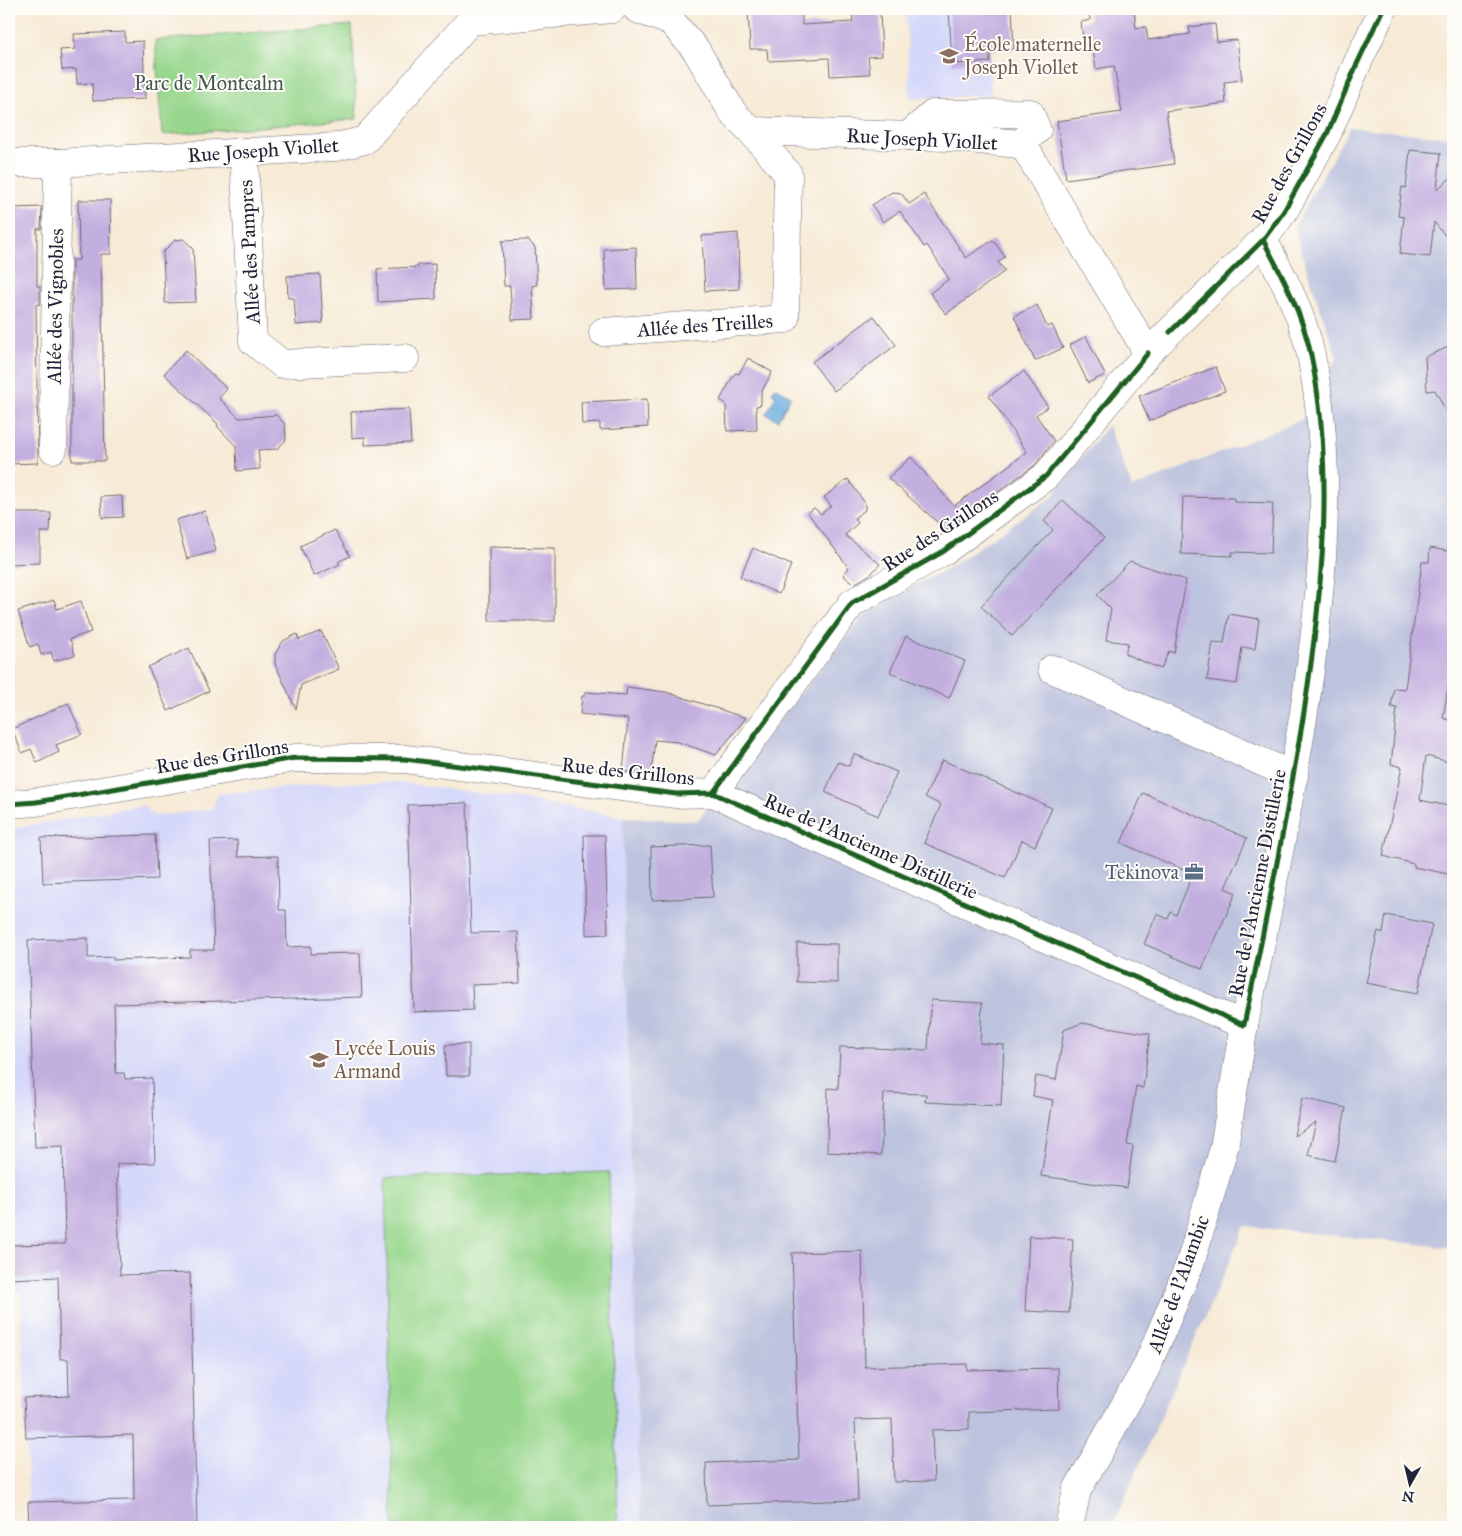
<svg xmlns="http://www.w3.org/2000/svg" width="1462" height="1536" viewBox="0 0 1462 1536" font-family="'IM FELL Great Primer',serif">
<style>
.built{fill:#d5d8f9}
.industrial{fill:#bdc3de}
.green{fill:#98d78d;stroke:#5d7c64}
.water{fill:#6cade0;stroke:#47688e}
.building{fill:#c2aedf}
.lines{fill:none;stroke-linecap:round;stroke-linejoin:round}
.minor-casing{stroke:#6d6871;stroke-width:29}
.minor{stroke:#fff;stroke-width:28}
.cycleway-casing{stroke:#fdfcf7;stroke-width:8}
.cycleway{stroke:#1b5e20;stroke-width:5}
.labels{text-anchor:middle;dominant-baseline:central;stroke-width:4;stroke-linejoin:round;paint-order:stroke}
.education-label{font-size:20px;fill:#785e54;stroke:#fdfcf7;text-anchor:start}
.park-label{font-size:20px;fill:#455854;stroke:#fdfcf7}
.street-label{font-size:20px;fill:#22223b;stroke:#fdfcf7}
.service-label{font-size:20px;fill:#4e5e75;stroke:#fdfcf7;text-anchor:end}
</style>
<rect width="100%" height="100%" fill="#fdfcf7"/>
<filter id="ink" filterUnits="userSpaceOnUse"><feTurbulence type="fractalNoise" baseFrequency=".02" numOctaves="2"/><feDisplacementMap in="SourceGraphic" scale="10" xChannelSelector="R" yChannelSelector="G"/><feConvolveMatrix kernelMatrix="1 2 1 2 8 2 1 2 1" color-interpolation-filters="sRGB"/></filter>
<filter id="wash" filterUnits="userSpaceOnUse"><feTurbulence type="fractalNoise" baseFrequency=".0096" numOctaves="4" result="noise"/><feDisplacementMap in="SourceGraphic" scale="20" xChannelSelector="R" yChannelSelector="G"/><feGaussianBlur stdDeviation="1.12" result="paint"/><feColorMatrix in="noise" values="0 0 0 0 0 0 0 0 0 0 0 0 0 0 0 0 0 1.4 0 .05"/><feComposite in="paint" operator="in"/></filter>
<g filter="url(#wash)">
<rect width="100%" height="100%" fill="#f7ead6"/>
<g class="built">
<polygon points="906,9 1025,9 1012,12 1014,49 990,50 991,95 910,99"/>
<polygon points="396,782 521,799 622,817 640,1527 29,1527 21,1292 9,1292 9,829 143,805 154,816 212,809 218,794 336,783"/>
</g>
<polygon class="industrial" points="1350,127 1453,138 1453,1248 1245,1226 1112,1527 640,1527 622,817 697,821 872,606 947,569 1051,498 1108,425 1132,488 1301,420 1337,358 1302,255 1295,225"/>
<g class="green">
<polygon points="352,25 357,119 162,135 155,40"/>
<polygon points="609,1172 618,1527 393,1527 385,1178"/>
</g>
<polygon class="water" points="775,387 791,396 778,420 766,414 776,396 772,393"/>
<g id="blocks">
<g class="building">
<polygon points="748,9 791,9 792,12 802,13 802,25 853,22 852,13 880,12 882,56 868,57 870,74 830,76 829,58 768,61 767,49 750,49"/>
<polygon points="949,9 1012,9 1014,49 990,50 990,62 952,64"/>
<polygon points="1089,9 1134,9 1136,28 1146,27 1148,40 1190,34 1189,27 1215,24 1217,42 1237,40 1242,80 1224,82 1226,103 1166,111 1174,164 1066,179 1057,121 1122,112 1114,66 1096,69 1092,44 1084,45 1081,22 1090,20"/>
<polygon points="125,32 125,42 143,41 145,99 93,101 92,83 77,84 76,69 62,70 60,50 75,49 74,34"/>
<polygon points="1410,150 1441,153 1437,189 1453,176 1453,245 1434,222 1430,257 1400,254 1404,217 1398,216 1399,208 1402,187 1406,188"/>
<polygon points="892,192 901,193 909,204 924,194 966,258 993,240 1005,257 998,262 1005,271 946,314 930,293 949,279 927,245 924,247 900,211 883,222 872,205"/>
<polygon points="78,200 110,200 111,254 101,254 105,461 72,461 72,260 79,260"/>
<polygon points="42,207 41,229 37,229 37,286 40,286 40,304 36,305 38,463 9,464 9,229 12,229 11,208"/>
<polygon points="738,233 739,289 705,291 702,236"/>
<polygon points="183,239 193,248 196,302 165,303 163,252 175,240"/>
<polygon points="528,240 535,247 537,285 532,286 534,319 512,320 510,286 504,286 502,241"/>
<polygon points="636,247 637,289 606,290 604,249"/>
<polygon points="435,264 436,299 378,302 377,269 418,267 418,265"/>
<polygon points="320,274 323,323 296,325 294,298 288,298 287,276"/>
<polygon points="1037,305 1047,327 1052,325 1063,348 1035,361 1014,316"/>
<polygon points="874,316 896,345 834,391 812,362"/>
<polygon points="1086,336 1105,375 1088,383 1070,345"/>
<polygon points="1453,345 1453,425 1435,390 1427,391 1425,357"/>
<polygon points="186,350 227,389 219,398 239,418 276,415 285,424 286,440 277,449 258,450 260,469 237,471 236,446 217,426 218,424 164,374"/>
<polygon points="748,358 772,372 761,393 761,405 756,406 757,430 727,431 726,404 720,400 735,373 739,374"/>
<polygon points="1216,367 1225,391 1149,421 1139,396"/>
<polygon points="1024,371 1048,407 1036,415 1054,441 1035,465 946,530 888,478 911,457 954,506 1027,452 989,396"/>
<polygon points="647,399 648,427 600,430 600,423 582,424 581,402"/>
<polygon points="409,409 411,443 365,445 365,437 352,438 351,412"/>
<polygon points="848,479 865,503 865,510 854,518 858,523 845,535 880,564 871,574 854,584 843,575 849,568 808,513 814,508 821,514 831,506 824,497"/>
<polygon points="122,496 123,517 102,518 101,497"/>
<polygon points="1183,497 1234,498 1234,502 1273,503 1271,553 1232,552 1232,556 1181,554"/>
<polygon points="1063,500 1104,538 1012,636 981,606 1053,530 1044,521"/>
<polygon points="205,511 216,551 187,559 176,520"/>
<polygon points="9,513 51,513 50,532 40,532 40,563 9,564"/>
<polygon points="335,530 350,556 338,562 340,564 314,576 300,546"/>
<polygon points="489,547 555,548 555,621 489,621"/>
<polygon points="753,548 791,565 779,594 740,577"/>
<polygon points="1430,548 1453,552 1453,657 1443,718 1453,721 1453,763 1426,756 1420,800 1453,807 1453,875 1414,867 1414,864 1383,856 1402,767 1391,764 1397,708 1391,707 1394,688 1405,689 1422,562 1429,562"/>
<polygon points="1130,561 1186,580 1174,653 1169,651 1161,669 1125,654 1128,643 1106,640 1111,609 1097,595"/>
<polygon points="54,600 57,609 81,601 91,632 70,639 75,655 54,661 51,652 41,655 38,644 30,647 18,611"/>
<polygon points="1229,614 1259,619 1255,649 1242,647 1237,684 1207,680 1213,642 1224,643"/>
<polygon points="321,631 339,669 301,685 296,709 275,664 275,654 283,641 297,634 299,640"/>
<polygon points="906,636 965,661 949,698 890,672"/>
<polygon points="189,648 209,691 168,711 148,667"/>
<polygon points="627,687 666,692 746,718 716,755 678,742 655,740 651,775 623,771 628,719 580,714 582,696 585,696 585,692 626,695"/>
<polygon points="68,703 82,734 56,745 59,752 37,763 31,749 22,753 12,729"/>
<polygon points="854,754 897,772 878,816 825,792 838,762 849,766"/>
<polygon points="942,760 1052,808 1035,846 1022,840 1005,878 924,843 941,805 925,797"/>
<polygon points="1143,793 1247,838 1225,888 1236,893 1202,969 1144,944 1157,914 1168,919 1171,912 1176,915 1193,874 1121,843"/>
<polygon points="467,803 471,933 518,932 520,983 472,985 473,1010 414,1012 408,805"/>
<polygon points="155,835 157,879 43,883 41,838"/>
<polygon points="584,835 605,835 608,934 586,935"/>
<polygon points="237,840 238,857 278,856 279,910 286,910 287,947 311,946 311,954 360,953 362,997 114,1004 116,1073 124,1073 125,1079 152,1078 155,1163 117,1164 120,1275 190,1273 197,1527 29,1527 28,1502 134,1500 133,1435 26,1438 24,1398 69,1396 68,1359 60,1359 58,1277 9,1279 9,1245 65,1244 63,1146 35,1147 28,940 88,938 88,958 113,957 113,960 190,957 190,950 214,950 210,841"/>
<polygon points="710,845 713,897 652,900 651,847"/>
<polygon points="1386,915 1432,924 1418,993 1366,983 1378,931 1383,933"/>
<polygon points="797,943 837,944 837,983 797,982"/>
<polygon points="931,1000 982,1003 980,1043 1004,1045 1001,1106 925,1102 926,1094 884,1093 881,1155 827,1152 828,1088 838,1089 840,1047 928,1050"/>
<polygon points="1082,1023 1150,1034 1143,1088 1136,1086 1127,1145 1133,1146 1127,1188 1041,1176 1053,1100 1033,1096 1036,1076 1056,1080 1064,1030"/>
<polygon points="469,1044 469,1076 446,1076 445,1045"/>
<polygon points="1302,1098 1346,1108 1335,1161 1308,1155 1316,1122 1294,1136"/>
<polygon points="1029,1236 1073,1239 1069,1313 1025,1311"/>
<polygon points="862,1251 865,1367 967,1364 967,1370 1058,1368 1059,1409 969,1412 969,1429 932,1430 934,1481 894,1482 892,1419 855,1420 858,1500 707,1505 706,1463 799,1460 792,1253"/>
</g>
</g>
</g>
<g filter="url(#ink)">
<use href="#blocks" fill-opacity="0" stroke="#6d6871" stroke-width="1"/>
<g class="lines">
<g class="minor-casing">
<g id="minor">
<polyline points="637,9 672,22 696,50 733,113 751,131 948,137 1019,144 1025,148 1148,353"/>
<polyline points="908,136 933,114 1030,113 1037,130 1019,144"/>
<polyline points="244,152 253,341 282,364 405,358"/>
<polyline points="9,163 58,163 336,147 365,140 470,21 612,9"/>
<polyline points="603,332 785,319 788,174 751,131"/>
<polyline points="53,449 58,163"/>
<polyline points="1052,669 1294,776"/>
<polyline points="713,793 852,603 944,551 1046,476 1148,353 1263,240 1284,211 1327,134 1357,64 1383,9"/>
<path d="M9 804 36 802 295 758 405 759 676 794 713 793 1244 1025C1266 921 1287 817 1304 712 1322 595 1335 472 1311 355 1302 313 1283 277 1263 240"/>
<polyline points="1069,1527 1077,1490 1146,1368 1190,1264 1224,1148 1244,1025"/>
</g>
</g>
<use href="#minor" class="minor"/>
<g class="cycleway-casing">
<g id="cycleway">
<polyline points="1170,332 1263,240 1284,211 1327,134 1357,64 1383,9"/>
<polyline points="713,793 852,603 944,551 1046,476 1148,353"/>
<path d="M9 804 36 802 295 758 405 759 676 794 713 793 1244 1025C1266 921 1287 817 1304 712 1322 595 1335 472 1311 355 1302 313 1283 277 1263 240"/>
</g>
</g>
<use href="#cycleway" class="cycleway"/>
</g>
</g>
<defs>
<g id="school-bare" transform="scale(1.5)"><path d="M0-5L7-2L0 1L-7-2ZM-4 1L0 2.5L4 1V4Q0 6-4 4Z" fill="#8d6e63" stroke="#fdfcf7" stroke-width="2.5" paint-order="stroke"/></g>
<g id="office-bare" transform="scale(1.5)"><path d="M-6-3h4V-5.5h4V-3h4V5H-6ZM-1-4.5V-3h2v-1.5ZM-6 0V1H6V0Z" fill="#5c6f8a" stroke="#fdfcf7" stroke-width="2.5" paint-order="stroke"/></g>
</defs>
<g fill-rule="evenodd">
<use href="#school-bare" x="949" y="56"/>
<use href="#office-bare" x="1194" y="872"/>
<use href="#school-bare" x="319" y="1060"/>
</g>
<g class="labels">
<g class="education-label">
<text x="964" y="44">École maternelle<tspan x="964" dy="23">Joseph Viollet</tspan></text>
<text x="334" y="1048">Lycée Louis<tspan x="334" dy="23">Armand</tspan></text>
</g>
<g class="park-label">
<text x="209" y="83">Parc de Montcalm</text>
</g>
<g class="street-label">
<text transform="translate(922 139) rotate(3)">Rue Joseph Viollet</text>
<text transform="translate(263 150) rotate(-4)">Rue Joseph Viollet</text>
<text transform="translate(1289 163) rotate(-61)">Rue des Grillons</text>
<text transform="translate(249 252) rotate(-93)">Allée des Pampres</text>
<text transform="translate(55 306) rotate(-89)">Allée des Vignobles</text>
<text transform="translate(705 325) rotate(-4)">Allée des Treilles</text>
<text transform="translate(940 530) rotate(-33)">Rue des Grillons</text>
<text transform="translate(222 756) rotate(-9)">Rue des Grillons</text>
<text transform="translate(628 771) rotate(6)">Rue des Grillons</text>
<text transform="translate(871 846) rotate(24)">Rue de l'Ancienne Distillerie</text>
<text transform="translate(1257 883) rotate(-79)">Rue de l'Ancienne Distillerie</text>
<text transform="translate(1178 1284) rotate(-70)">Allée de l'Alambic</text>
</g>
<g class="service-label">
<text x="1179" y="872">Tekinova</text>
</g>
</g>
<rect width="1462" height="1536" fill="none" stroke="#fdfcf7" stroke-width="30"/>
<g transform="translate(1410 1484) rotate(188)" stroke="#fdfcf7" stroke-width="4" paint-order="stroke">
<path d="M0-4L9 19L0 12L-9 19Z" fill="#22223b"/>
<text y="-8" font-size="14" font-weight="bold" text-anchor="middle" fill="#22223b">N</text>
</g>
</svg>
